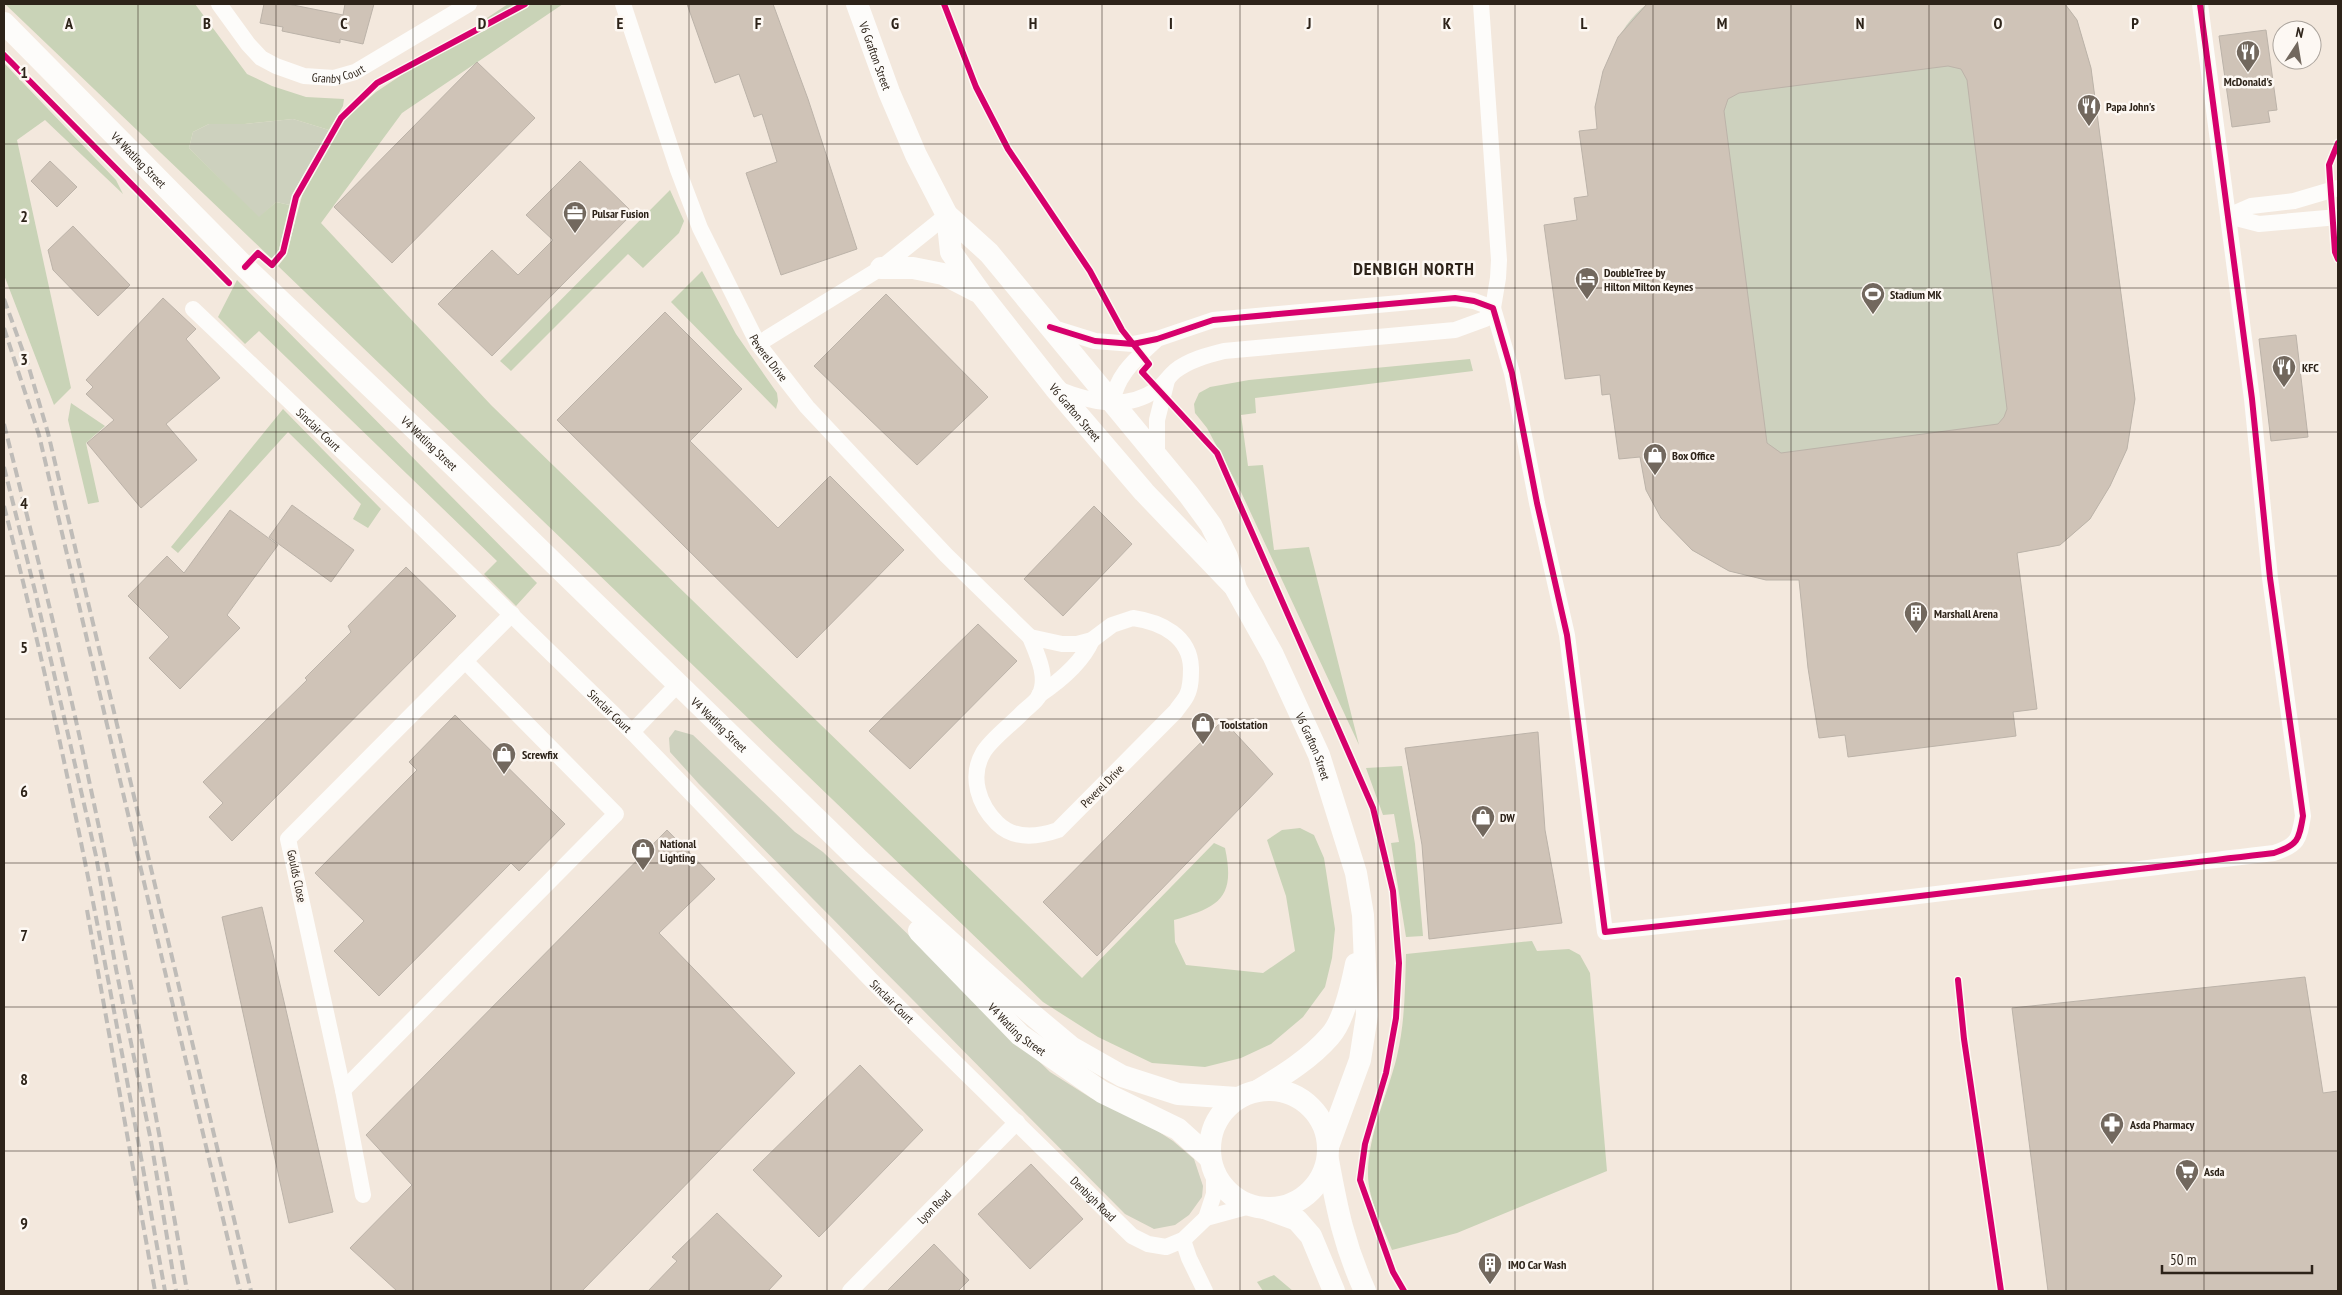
<svg xmlns="http://www.w3.org/2000/svg" width="2342" height="1295" viewBox="0 0 2342 1295" font-family="'PT Sans Narrow',sans-serif">
<style>
.green{fill:#cdd1be}
.forest{fill:#c9d3b7}
.building{fill:#cfc3b7;stroke:#bcb3a9;fill-rule:evenodd}
.lines{fill:none;stroke-linecap:round;stroke-linejoin:round}
.street{stroke:#fdfcfa;stroke-width:16}
.secondary{stroke:#fdfcfa;stroke-width:22}
.rail{stroke:#bfbcb8;stroke-width:4;stroke-dasharray:10 5;stroke-linecap:butt}
.cycleway-casing{stroke:#fdf8f3;stroke-width:9}
.cycleway{stroke:#d6006c;stroke-width:6}
.grid{fill:none;stroke:#2d2319;stroke-width:1;stroke-opacity:0.55}
.labels{text-anchor:middle;dominant-baseline:central;stroke-width:5;stroke-linejoin:round;paint-order:stroke}
.street-label{font-size:12px;fill:#2d2319;stroke:#fdf8f3}
.poi-label{font-size:12px;font-weight:bold;fill:#2d2319;stroke:#fdf8f3;text-anchor:start}
.district-label{font-size:18px;font-weight:bold;letter-spacing:1px;fill:#2d2319;stroke:#fdf8f3}
.grid-label{font-size:16px;text-anchor:middle;font-weight:bold;fill:#2d2319;stroke:#fdf8f3;stroke-width:5;stroke-linejoin:round;paint-order:stroke}
</style>
<rect width="100%" height="100%" fill="#f3e8dd"/>
<g class="green">
<path d="M1647 4H2065L2077 20 2091 68 2135 399 2127 449 2110 486 2090 519 2060 545 2012 554 1805 580H1766L1729 571 1692 550 1661 518 1646 490 1595 107C1603 69 1615 29 1647 4Z"/>
<polygon points="293,119 329,130 292,195 290,205 276,202 259,218 189,148 193,132 209,124 245,124"/>
<polygon points="675,730 693,735 795,832 823,852 1050,1072 1091,1098 1142,1121 1173,1141 1194,1159 1203,1186 1202,1197 1189,1215 1175,1225 1154,1229 1125,1214 699,784 670,752 669,738"/>
</g>
<g class="forest">
<polygon points="5,4 195,4 247,74 272,86 306,97 344,99 343,106 329,130 293,119 245,124 209,124 193,132 189,148 259,217 276,202 290,205 279,250 272,259"/>
<path d="M508 4H563L402 113 321 223 491 405 1082 978 1214 843 1225 848C1236 899 1218 907 1174 920L1175 942 1186 965 1263 973 1295 951 1286 896 1267 840 1282 830 1300 828 1314 835 1324 858 1335 929 1332 958 1325 987 1303 1017 1271 1044 1241 1058 1205 1067 1152 1063 1098 1037 1043 1002 278 266 286 256 303 192 345 119 376 92Z"/>
<polygon points="4,63 116,180 123,194 45,120 17,140 71,388 54,405 4,275"/>
<polygon points="670,190 684,221 679,233 643,268 628,254 511,371 500,361"/>
<polygon points="702,271 736,334 777,393 778,401 776,409 671,302"/>
<polygon points="237,280 537,583 516,606 484,574 497,561 259,331 245,344 218,317"/>
<polygon points="1470,359 1473,371 1255,398 1256,413 1241,415 1248,466 1263,465 1274,550 1309,547 1359,745 1241,492 1207,428 1195,413 1194,404 1199,393 1210,387 1249,380"/>
<polygon points="71,403 105,426 86,443 99,502 88,504 68,420"/>
<polygon points="283,409 381,509 368,528 353,519 361,504 288,432 178,553 171,547"/>
<polygon points="1402,766 1415,844 1423,936 1406,937 1391,843 1399,842 1394,814 1383,815 1366,768"/>
<path d="M1532 941 1537 951 1569 949 1580 955 1590 973 1607 1171 1457 1233 1392 1250C1383 1226 1368 1200 1368 1174 1368 1134 1388 1094 1397 1056 1405 1022 1405 989 1406 954Z"/>
<polygon points="1274,1275 1293,1291 1263,1291 1257,1282"/>
</g>
<g class="building">
<polygon points="264,4 288,4 343,15 345,4 374,4 363,44 340,39 340,43 282,31 283,27 260,23"/>
<polygon points="687,4 773,4 808,99 857,249 781,275 746,173 777,162 762,114 754,117 739,74 715,83"/>
<path d="M1647 4H2065L2077 20 2091 68 2135 399 2127 449 2110 486 2090 519 2060 545 2017 553 2037 709 2013 712 2016 736 1848 757 1845 735 1819 738 1808 668 1799 580H1766L1729 571 1692 550 1661 518 1646 490 1640 457 1619 459 1610 394 1602 395 1600 375 1565 379 1544 225 1577 220 1574 198 1588 196 1579 131 1597 129 1595 107 1603 71 1618 37ZM1948 66 1961 69 1967 80 2007 409 2004 417 1998 424 1781 453 1767 443 1724 111 1728 99 1739 93Z"/>
<polygon points="2266,30 2277,110 2268,111 2270,122 2232,127 2219,36"/>
<polygon points="477,62 535,118 392,263 334,207"/>
<polygon points="50,161 77,187 57,207 31,181"/>
<polygon points="580,161 633,213 492,356 438,304 492,250 518,275 553,240 526,215"/>
<polygon points="73,226 130,285 98,316 53,270 48,250"/>
<polygon points="886,294 988,397 917,465 814,366"/>
<polygon points="163,298 196,329 186,339 220,378 166,424 197,460 141,508 87,443 114,420 86,394 93,387 86,380"/>
<polygon points="665,312 742,389 690,441 778,528 830,476 904,550 797,658 557,420"/>
<polygon points="2296,335 2308,437 2271,441 2259,339"/>
<polygon points="292,505 354,550 331,582 269,537"/>
<polygon points="1094,506 1132,544 1063,616 1024,579"/>
<polygon points="230,510 278,545 227,615 240,628 180,689 149,658 169,637 128,596 167,556 184,573"/>
<polygon points="406,567 456,616 232,841 209,817 223,803 203,782 307,680 305,678 351,632 348,626"/>
<polygon points="978,624 1017,661 910,769 869,731"/>
<polygon points="455,715 565,824 519,871 511,863 379,996 334,951 364,921 315,873 417,770 409,762"/>
<polygon points="1223,720 1273,774 1097,956 1043,902"/>
<polygon points="1538,732 1545,830 1562,923 1429,939 1422,845 1405,748"/>
<polygon points="667,830 715,879 659,933 795,1073 582,1291 397,1291 350,1248 412,1185 366,1135"/>
<polygon points="262,907 333,1212 289,1223 222,917"/>
<polygon points="2305,977 2323,1093 2338,1091 2338,1291 2048,1291 2012,1008"/>
<polygon points="860,1065 923,1130 819,1237 753,1170"/>
<polygon points="1031,1164 1083,1219 1030,1269 978,1214"/>
<polygon points="717,1213 782,1276 768,1291 648,1291 677,1261 672,1257"/>
<polygon points="934,1244 969,1280 958,1291 887,1291"/>
</g>
<g class="lines">
<g class="street">
<path id="s1" d="M219 4 248 44 261 58 276 66 304 76 334 78 355 72 469 4"/>
<path id="s2" d="M623 4 678 170 700 228 758 344 807 407 946 555 1030 637"/>
<polyline points="2228,216 2251,206 2294,201 2338,188"/>
<polyline points="2228,216 2259,224 2338,217"/>
<path id="s3" d="M193 309 407 513 632 732 872 981 1132 1236 1148 1244 1166 1247 1183 1240 1206 1218 1250 1206"/>
<path d="M1050 327 1095 341 1133 344 1157 339 1213 320 1455 298 1474 301 1493 308 1512 373 1537 503 1567 635 1605 932C1828 909 2051 879 2274 853 2298 845 2299 840 2303 816L2270 578 2252 399 2200 4"/>
<polyline points="758,344 881,268 947,215"/>
<path d="M1057 389C1090 402 1125 411 1156 390 1164 385 1168 377 1175 371 1189 360 1208 355 1224 351L1455 330 1485 319 1493 308 1498 278 1499 260 1481 4"/>
<path d="M1112 403C1117 374 1135 360 1155 341"/>
<polyline points="1157,457 1157,420 1167,380"/>
<path d="M1133 618C1161 622 1190 636 1191 668 1191 677 1191 687 1187 695 1185 700 1179 706 1176 711L1058 830C1038 837 1014 840 997 823 979 805 969 777 983 753 990 740 1012 724 1023 712 1028 707 1036 702 1039 696 1049 678 1037 654 1030 637L1062 644H1077L1092 640 1112 625Z"/>
<path d="M1039 695C1060 681 1082 663 1092 640"/>
<polyline points="632,732 679,683"/>
<polyline points="343,1090 616,814 465,661"/>
<polyline points="363,1195 343,1090 288,839 512,614"/>
<polyline points="1206,1218 1214,1194 1214,1174"/>
<polyline points="1183,1240 1189,1258 1205,1291"/>
<path id="s4" d="M850 1291 1017 1122"/>
</g>
<g class="secondary">
<path id="s5" d="M857 4 889 92 916 155 947 215 989 253 1189 495 1211 525 1227 557 1236 589 1273 655 1319 755 1356 873 1363 915 1367 1015 1360 1060 1329 1144"/>
<path id="s6" d="M4 23 245 267 458 470 858 859 1022 1006 1071 1047 1122 1076 1178 1094 1237 1098"/>
<path id="s7" d="M947 215 951 252 981 294 1055 388 1144 492 1234 586"/>
<polyline points="881,268 913,268 943,274 976,291"/>
<path id="s8" d="M919 931 1020 1035 1102 1092 1178 1129 1209 1157"/>
<circle cx="1269" cy="1149" r="59"/>
<path d="M1259 1090C1284 1075 1311 1058 1330 1036 1344 1021 1352 984 1356 964"/>
<path d="M1328 1160C1337 1209 1344 1245 1365 1291"/>
<polyline points="1267,1209 1297,1220 1311,1236 1334,1291"/>
</g>
<g class="rail">
<polyline points="4,299 29,368 48,433 251,1291"/>
<polyline points="4,328 39,435 240,1291"/>
<path d="M4 424C33 539 62 654 87 771 124 943 157 1117 187 1291"/>
<polyline points="4,467 35,591 96,856 116,969 151,1141 176,1291"/>
<path d="M4 506C71 765 118 1028 165 1291"/>
<polyline points="87,910 155,1291"/>
</g>
<g class="cycleway-casing">
<g id="cycleway">
<polyline points="944,4 976,87 1008,149 1090,271 1122,330 1149,364 1142,372 1217,453 1373,808 1393,891 1399,963 1396,1018 1386,1073 1365,1144 1360,1180 1393,1272 1404,1291"/>
<polyline points="4,55 229,283"/>
<polyline points="2338,143 2329,165 2335,252 2338,259"/>
<polyline points="245,267 258,253 272,265 283,252 296,197 341,118 377,83 525,4"/>
<path d="M1050 327 1095 341 1133 344 1157 339 1213 320 1455 298 1474 301 1493 308 1512 373 1537 503 1567 635 1605 932C1828 909 2051 879 2274 853 2298 845 2299 840 2303 816L2270 578 2252 399 2200 4"/>
<polyline points="1958,980 1964,1039 2001,1291"/>
</g>
</g>
<use href="#cycleway" class="cycleway"/>
</g>
<path class="grid" d="M138 4V1291M276 4V1291M413 4V1291M551 4V1291M689 4V1291M827 4V1291M964 4V1291M1102 4V1291M1240 4V1291M1378 4V1291M1515 4V1291M1653 4V1291M1791 4V1291M1929 4V1291M2066 4V1291M2204 4V1291M4 144H2338M4 288H2338M4 432H2338M4 576H2338M4 719H2338M4 863H2338M4 1007H2338M4 1151H2338"/>
<defs>
<g id="restaurant-pin" transform="scale(1.25)"><path d="M0 17L-7.5 6A9.5 9.5 0 1 1 7.5 6Z" fill="#72685e" stroke="#fdf8f3"/><path d="M-5-6h1v4h1v-4h1v4h1v-4h1v5L-1.5 .5V6h-2V.5L-5-1ZM5-6V6H3V1.5H1.5Q1.5-4 5-6Z" fill="#fff"/></g>
<g id="office-pin" transform="scale(1.25)"><path d="M0 17L-7.5 6A9.5 9.5 0 1 1 7.5 6Z" fill="#72685e" stroke="#fdf8f3"/><path d="M-6-3h4V-5.5h4V-3h4V5H-6ZM-1-4.5V-3h2v-1.5ZM-6 0V1H6V0Z" fill="#fff"/></g>
<g id="hotel-pin" transform="scale(1.25)"><path d="M0 17L-7.5 6A9.5 9.5 0 1 1 7.5 6Z" fill="#72685e" stroke="#fdf8f3"/><path d="M-6-4.5h1.5V1H6V5H4.5V3h-9V5H-6ZM-4 0a1.8 1.8 0 1 1 3.6 0ZM.5 0V-2.5h3Q6-2.5 6 0Z" fill="#fff"/></g>
<g id="stadium-pin" transform="scale(1.25)"><path d="M0 17L-7.5 6A9.5 9.5 0 1 1 7.5 6Z" fill="#72685e" stroke="#fdf8f3"/><path d="M0-5a6.5 5 0 1 0 0 10a6.5 5 0 1 0 0-10ZM-3.5-1.8h7v3.6h-7Z" fill="#fff"/></g>
<g id="shop-pin" transform="scale(1.25)"><path d="M0 17L-7.5 6A9.5 9.5 0 1 1 7.5 6Z" fill="#72685e" stroke="#fdf8f3"/><path d="M-5-2.5h2.3a2.7 3.5 0 0 1 5.4 0H5L5.5 6h-11ZM-1.5-2.5h3a1.5 2.3 0 0 0-3 0Z" fill="#fff"/></g>
<g id="building-pin" transform="scale(1.25)"><path d="M0 17L-7.5 6A9.5 9.5 0 1 1 7.5 6Z" fill="#72685e" stroke="#fdf8f3"/><path d="M-4-6H4V6H1V3H-1V6H-4ZM-2.5-4.3h1.7v1.8h-1.7ZM.8-4.3h1.7v1.8H.8ZM-2.5-1h1.7V.8h-1.7ZM.8-1h1.7V.8H.8Z" fill="#fff"/></g>
<g id="pharmacy-pin" transform="scale(1.25)"><path d="M0 17L-7.5 6A9.5 9.5 0 1 1 7.5 6Z" fill="#72685e" stroke="#fdf8f3"/><path d="M-2-6h4v4h4v4h-4v4h-4v-4h-4v-4h4Z" fill="#fff"/></g>
<g id="supermarket-pin" transform="scale(1.25)"><path d="M0 17L-7.5 6A9.5 9.5 0 1 1 7.5 6Z" fill="#72685e" stroke="#fdf8f3"/><path d="M-6-5.5h2.5l.6 2H6L4.5 2H-2.5L-4.4-4H-6ZM-1.5 3.2a1.3 1.3 0 1 0 .1 0ZM3 3.2a1.3 1.3 0 1 0 .1 0Z" fill="#fff"/></g>
</defs>
<g fill-rule="evenodd">
<use href="#restaurant-pin" x="2248" y="52"/>
<use href="#restaurant-pin" x="2089" y="106"/>
<use href="#office-pin" x="575" y="213"/>
<use href="#hotel-pin" x="1587" y="279"/>
<use href="#stadium-pin" x="1873" y="294"/>
<use href="#restaurant-pin" x="2284" y="367"/>
<use href="#shop-pin" x="1655" y="455"/>
<use href="#building-pin" x="1916" y="613"/>
<use href="#shop-pin" x="1203" y="724"/>
<use href="#shop-pin" x="504" y="754"/>
<use href="#shop-pin" x="1483" y="817"/>
<use href="#shop-pin" x="643" y="850"/>
<use href="#pharmacy-pin" x="2112" y="1124"/>
<use href="#supermarket-pin" x="2187" y="1171"/>
<use href="#building-pin" x="1490" y="1264"/>
</g>
<g class="labels">
<g class="street-label">
<text stroke="none"><textPath href="#s5" startOffset="55">V6 Grafton Street</textPath></text>
<text stroke="none"><textPath href="#s1" startOffset="150">Granby Court</textPath></text>
<text stroke="none"><textPath href="#s6" startOffset="192">V4 Watling Street</textPath></text>
<text stroke="none"><textPath href="#s2" startOffset="384">Peverel Drive</textPath></text>
<text stroke="none"><textPath href="#s7" startOffset="240">V6 Grafton Street</textPath></text>
<text stroke="none"><textPath href="#s3" startOffset="174">Sinclair Court</textPath></text>
<text stroke="none"><textPath href="#s6" startOffset="598">V4 Watling Street</textPath></text>
<text stroke="none"><textPath href="#s3" startOffset="579">Sinclair Court</textPath></text>
<text stroke="none"><textPath href="#s6" startOffset="1002">V4 Watling Street</textPath></text>
<text stroke="none"><textPath href="#s5" startOffset="882">V6 Grafton Street</textPath></text>
<text transform="translate(1102 786) rotate(-45)">Peverel Drive</text>
<text transform="translate(297 876) rotate(78)">Goulds Close</text>
<text stroke="none"><textPath href="#s3" startOffset="984">Sinclair Court</textPath></text>
<text stroke="none"><textPath href="#s8" startOffset="139">V4 Watling Street</textPath></text>
<text stroke="none"><textPath href="#s3" startOffset="1266">Denbigh Road</textPath></text>
<text stroke="none"><textPath href="#s4" startOffset="119">Lyon Road</textPath></text>
</g>
<g class="poi-label">
<text x="2248" y="81" text-anchor="middle">McDonald's</text>
<text x="2106" y="106">Papa John's</text>
<text x="592" y="213">Pulsar Fusion</text>
<text x="1604" y="272">DoubleTree by<tspan x="1604" dy="14">Hilton Milton Keynes</tspan></text>
<text x="1890" y="294">Stadium MK</text>
<text x="2302" y="367">KFC</text>
<text x="1672" y="455">Box Office</text>
<text x="1934" y="613">Marshall Arena</text>
<text x="1220" y="724">Toolstation</text>
<text x="522" y="754">Screwfix</text>
<text x="1500" y="817">DW</text>
<text x="660" y="843">National<tspan x="660" dy="14">Lighting</tspan></text>
<text x="2130" y="1124">Asda Pharmacy</text>
<text x="2204" y="1171">Asda</text>
<text x="1508" y="1264">IMO Car Wash</text>
</g>
<g class="district-label">
<text x="1414" y="268">DENBIGH NORTH</text>
</g>
</g>
<g class="grid-label">
<text x="69" y="29">A</text>
<text x="207" y="29">B</text>
<text x="344" y="29">C</text>
<text x="482" y="29">D</text>
<text x="620" y="29">E</text>
<text x="758" y="29">F</text>
<text x="895" y="29">G</text>
<text x="1033" y="29">H</text>
<text x="1171" y="29">I</text>
<text x="1309" y="29">J</text>
<text x="1447" y="29">K</text>
<text x="1584" y="29">L</text>
<text x="1722" y="29">M</text>
<text x="1860" y="29">N</text>
<text x="1998" y="29">O</text>
<text x="2135" y="29">P</text>
<text x="24" y="78">1</text>
<text x="24" y="222">2</text>
<text x="24" y="365">3</text>
<text x="24" y="509">4</text>
<text x="24" y="653">5</text>
<text x="24" y="797">6</text>
<text x="24" y="941">7</text>
<text x="24" y="1085">8</text>
<text x="24" y="1229">9</text>
</g>
<rect width="2342" height="1295" fill="none" stroke="#2d2319" stroke-width="10"/>
<g transform="translate(2297 45) rotate(12)"><circle r="24" fill="#fdf8f3" stroke="#aaa39c"/>
<path d="M0-4L9 19L0 12L-9 19Z" fill="#72685e"/>
<text y="-8" font-size="14" font-weight="bold" text-anchor="middle" fill="#2d2319">N</text>
</g>
<path d="M2162 1265v8h150v-8" fill="none" stroke="#2d2319" stroke-width="2.5"/>
<text x="2170" y="1265" font-size="15" fill="#2d2319" stroke="#fdf8f3" stroke-width="4" paint-order="stroke">50 m</text>
</svg>
